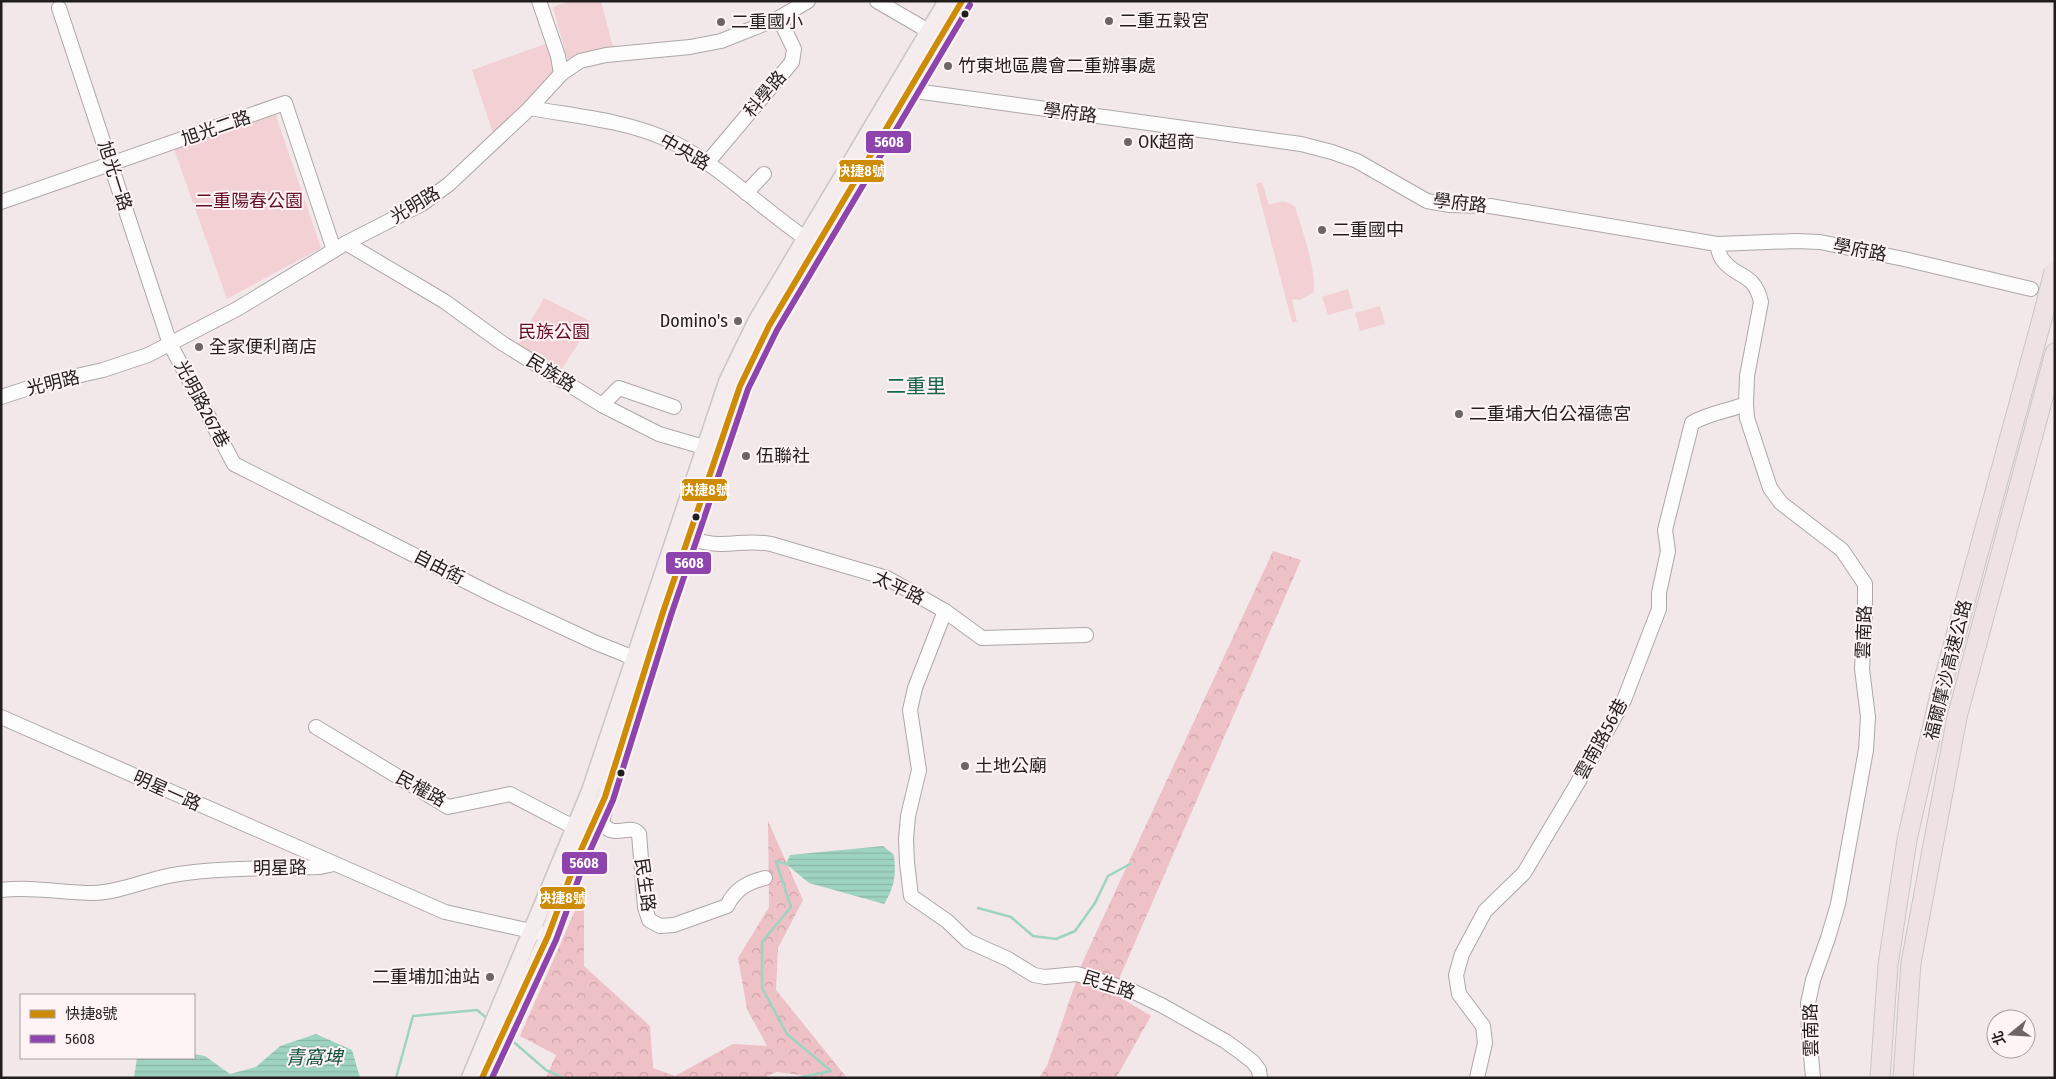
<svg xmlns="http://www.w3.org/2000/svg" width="2056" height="1079" viewBox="0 0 2056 1079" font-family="'Fira Sans Condensed','Noto Sans TC',sans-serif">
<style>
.green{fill:#f3d0d3}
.forest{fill:url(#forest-crowns)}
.water{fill:url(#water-rules)}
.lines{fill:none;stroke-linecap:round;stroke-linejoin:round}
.stream{stroke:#9fd3c1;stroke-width:2.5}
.minor-casing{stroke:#ada7a7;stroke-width:16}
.major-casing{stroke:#cac6c6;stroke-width:19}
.highway-casing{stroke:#cac6c6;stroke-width:21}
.minor{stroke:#fdfcfc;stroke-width:14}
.major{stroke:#f4eced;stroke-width:16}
.highway{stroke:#eee2e4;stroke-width:19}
.highway-bridge-casing{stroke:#cac6c6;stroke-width:21;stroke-linecap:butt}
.highway-bridge{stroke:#eee2e4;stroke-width:19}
.bus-1-casing{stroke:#fef4f5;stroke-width:10}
.bus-2-casing{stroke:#fef4f5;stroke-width:10}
.bus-1{stroke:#cd8b06;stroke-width:6}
.bus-2{stroke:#8e44ad;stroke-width:6}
.bus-dot{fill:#231e1e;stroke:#fef4f5;stroke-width:2}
.poi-dot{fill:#6b6565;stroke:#fef4f5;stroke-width:2}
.labels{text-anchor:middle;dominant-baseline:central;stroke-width:4;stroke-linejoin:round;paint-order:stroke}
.poi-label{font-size:18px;fill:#231e1e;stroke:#fef4f5;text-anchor:start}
.street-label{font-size:18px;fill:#231e1e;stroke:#fef4f5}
.park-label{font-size:18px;fill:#640e24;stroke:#fef4f5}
.water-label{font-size:19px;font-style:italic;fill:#10513f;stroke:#fef4f5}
.quarter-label{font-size:20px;fill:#1a644f;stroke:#fef4f5}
.line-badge{stroke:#fef4f5;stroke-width:2}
.badge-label{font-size:14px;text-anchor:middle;font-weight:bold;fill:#fff}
</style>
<defs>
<pattern id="forest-crowns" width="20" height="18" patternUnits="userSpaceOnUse" patternTransform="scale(1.25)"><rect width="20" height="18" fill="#eec1c6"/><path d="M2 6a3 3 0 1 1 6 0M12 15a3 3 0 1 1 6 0" fill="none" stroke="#cca5aa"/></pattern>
<pattern id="water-rules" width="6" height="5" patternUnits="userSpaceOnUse" patternTransform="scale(1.25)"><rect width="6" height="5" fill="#9fd3c1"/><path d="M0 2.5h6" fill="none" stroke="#89b5a5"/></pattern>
</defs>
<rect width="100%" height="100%" fill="#f2e8ea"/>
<g class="green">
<polygon points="570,1 601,1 613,47 567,59 553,7"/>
<polygon points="548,43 555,71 524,107 494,136 472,70"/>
<polygon points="275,113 321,248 227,299 174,149"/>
<path d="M1262 182 1269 205C1280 201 1285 199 1295 207 1303 233 1315 264 1314 292L1300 300 1292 299 1297 322H1292L1256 184Z"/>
<polygon points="1348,289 1353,308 1328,315 1322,297"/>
<polygon points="544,298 592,322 556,378 513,352"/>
<polygon points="1380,306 1385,324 1360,331 1355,313"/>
</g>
<g class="forest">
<polygon points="1273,551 1301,560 1113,993 1151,1016 1116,1078 1039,1078 1047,1066 1083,961"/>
<polygon points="768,821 803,900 778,948 776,990 847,1078 822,1078 777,1072 762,1078 546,1078 556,1055 520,1036 584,890 584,966 650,1026 653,1068 675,1076 733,1044 767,1046 747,1009 738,958 769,907"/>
</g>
<g class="water">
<path d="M883 846 894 855C896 875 895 886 884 904L809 883 786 864 790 855Z"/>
<polygon points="316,1034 352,1050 360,1078 134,1078 137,1058 194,1058 194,1054 205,1056 230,1074 256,1067 280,1046"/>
</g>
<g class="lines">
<g class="stream">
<polyline points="786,864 776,861 791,907 762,942 762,988 787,1034 831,1071 797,1078"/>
<polyline points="978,908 1011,917 1033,936 1056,939 1075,931 1095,903 1108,876 1130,864"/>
<polyline points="509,1038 546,1070 563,1078"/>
<polyline points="396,1078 413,1016 477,1010 489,1020"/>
</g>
<g class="minor-casing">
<g id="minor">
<polyline points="539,1 558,56 561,74"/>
<polyline points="877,1 937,36"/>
<polyline points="59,8 170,344 234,464 495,596 594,642 644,662"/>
<polyline points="901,86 908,90 1301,144 1332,152 1357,161 1427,201 1450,205 1490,206 1717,244 1796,241 1820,242 1904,259 2031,289"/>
<path d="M530 108C574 116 622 120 664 138 717 161 765 213 814 244"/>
<polyline points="707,163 792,62 794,49 779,18"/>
<polyline points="746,193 764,174"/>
<polyline points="1,202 285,103 334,250"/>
<polyline points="346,243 444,301 502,343 602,405 659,434 714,450"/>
<path d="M1717 244C1718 248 1719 255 1722 259 1736 279 1754 271 1761 302L1747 376 1746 404 1747 418 1770 488 1781 503 1842 550 1865 584V610L1862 669 1868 717 1866 750 1838 904 1828 938 1813 980 1808 1003 1809 1033 1813 1078"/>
<polyline points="1,397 41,384 103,370 148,355 237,309 346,243 422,204 449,184 530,108 561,74 580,61 606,55 690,47 721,41 779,18 808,1"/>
<polyline points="602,405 619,388 674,407"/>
<path d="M678 535C692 539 705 544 720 544 739 544 752 540 771 544L887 578 945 611 982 638 1086 635"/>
<polyline points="945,611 915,688 910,710 919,770 908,816 906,839 907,863 911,896 947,921 968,941 1008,959 1034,975 1045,977 1077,974 1130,990 1163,1006 1225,1041 1239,1051 1253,1062 1259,1070 1260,1078"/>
<polyline points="1,717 445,912 540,933"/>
<polyline points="316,727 448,807 510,794 583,832"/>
<path d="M606 806 602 822C612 841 631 822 639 834L645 907 649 920 660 926 674 925 727 906C735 889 748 882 765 878"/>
<path d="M1 890C33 886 62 893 93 893 123 892 149 878 179 874 225 867 273 869 320 867L334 864"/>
<path d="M1477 1078 1485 1043 1483 1026 1459 994 1456 975 1462 954 1485 911 1524 873 1577 784 1624 700 1659 609V593L1668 551 1665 530 1692 423C1709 413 1728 411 1746 404"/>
</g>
</g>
<g class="major-casing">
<g id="major">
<polyline points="470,1078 590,791 727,382 757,320 947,1"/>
<polyline points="482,1078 548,936 576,861 605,797 663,612 740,386 769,326 962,1"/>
</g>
</g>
<g class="highway-casing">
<g id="highway">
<polyline points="1880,1078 1888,965 1907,840 1940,694 2045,308"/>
<polyline points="1903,1078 1911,963 1957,717 2055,353"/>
</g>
</g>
<use href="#minor" class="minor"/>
<use href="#major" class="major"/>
<use href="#highway" class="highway"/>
<g class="highway-bridge-casing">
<polyline id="highway-bridge" points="2045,308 2054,271"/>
</g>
<use href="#highway-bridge" class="highway-bridge"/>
<g class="bus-1-casing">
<polyline id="bus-1" points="482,1078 548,936 576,861 605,797 663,612 740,386 769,326 962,1"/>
</g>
<g class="bus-2-casing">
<polyline id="bus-2" points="492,1078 556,940 584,864 613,800 671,615 748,389 777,330 970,5"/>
</g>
<use href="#bus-1" class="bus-1"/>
<use href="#bus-2" class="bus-2"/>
</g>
<g class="bus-dot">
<circle cx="965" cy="14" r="4.5"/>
<circle cx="696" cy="517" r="4.5"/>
<circle cx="621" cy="773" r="4.5"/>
</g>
<g class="poi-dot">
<circle cx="1109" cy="21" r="5"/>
<circle cx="721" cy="22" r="5"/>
<circle cx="948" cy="66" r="5"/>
<circle cx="1128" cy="142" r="5"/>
<circle cx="1322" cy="230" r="5"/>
<circle cx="738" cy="321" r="5"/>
<circle cx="199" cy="347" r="5"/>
<circle cx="1459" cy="414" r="5"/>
<circle cx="746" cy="456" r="5"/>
<circle cx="965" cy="766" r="5"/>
<circle cx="490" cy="977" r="5"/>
</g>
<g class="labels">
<g class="poi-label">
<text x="1119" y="21">二重五穀宮</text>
<text x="731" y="22">二重國小</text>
<text x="958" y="66">竹東地區農會二重辦事處</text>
<text x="1138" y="142">OK超商</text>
<text x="1332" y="230">二重國中</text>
<text x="728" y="321" text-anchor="end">Domino's</text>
<text x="209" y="347">全家便利商店</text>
<text x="1469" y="414">二重埔大伯公福德宮</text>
<text x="756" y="456">伍聯社</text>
<text x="975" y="766">土地公廟</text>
<text x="480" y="977" text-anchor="end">二重埔加油站</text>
</g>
<g class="street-label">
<text transform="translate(765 94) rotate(-50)">科學路</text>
<text transform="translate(1070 113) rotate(7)">學府路</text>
<text transform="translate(216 128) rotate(-19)">旭光二路</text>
<text transform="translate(685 152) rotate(30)">中央路</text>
<text transform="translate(115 176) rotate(72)">旭光一路</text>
<text transform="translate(1460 203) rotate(6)">學府路</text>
<text transform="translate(415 205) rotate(-31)">光明路</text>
<text transform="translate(1860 250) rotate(11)">學府路</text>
<text transform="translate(551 373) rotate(32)">民族路</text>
<text transform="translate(53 383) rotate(-14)">光明路</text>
<text transform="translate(202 404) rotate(62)">光明路267巷</text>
<text transform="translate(439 567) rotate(27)">自由街</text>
<text transform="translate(899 588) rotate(26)">太平路</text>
<text transform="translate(1864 632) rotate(-88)">雲南路</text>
<text transform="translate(1948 670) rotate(-76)">福爾摩沙高速公路</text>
<text transform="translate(1601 739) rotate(-61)">雲南路56巷</text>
<text transform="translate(421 789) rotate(29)">民權路</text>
<text transform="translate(167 791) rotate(24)">明星一路</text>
<text transform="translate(280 868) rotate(-1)">明星路</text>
<text transform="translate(645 885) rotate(82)">民生路</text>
<text transform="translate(1109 985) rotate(18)">民生路</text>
<text transform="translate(1811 1030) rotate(-91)">雲南路</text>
</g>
<g class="park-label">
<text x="249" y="201">二重陽春公園</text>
<text x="554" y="332">民族公園</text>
</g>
<g class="water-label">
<text x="314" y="1057">青窩埤</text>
</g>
<g class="quarter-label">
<text x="916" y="386">二重里</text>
</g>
</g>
<g class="line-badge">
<rect x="865" y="130" width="47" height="24" rx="5" fill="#8e44ad"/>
<rect x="838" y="159" width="47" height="24" rx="5" fill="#cd8b06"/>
<rect x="681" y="478" width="47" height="24" rx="5" fill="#cd8b06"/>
<rect x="665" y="551" width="47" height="24" rx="5" fill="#8e44ad"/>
<rect x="561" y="851" width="47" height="24" rx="5" fill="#8e44ad"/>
<rect x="539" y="886" width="47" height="24" rx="5" fill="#cd8b06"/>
</g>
<g class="badge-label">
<text x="889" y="147">5608</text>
<text x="861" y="176">快捷8號</text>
<text x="705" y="495">快捷8號</text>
<text x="689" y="568">5608</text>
<text x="584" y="868">5608</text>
<text x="562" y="903">快捷8號</text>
</g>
<rect width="2056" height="1079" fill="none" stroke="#231e1e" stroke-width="5"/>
<rect x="20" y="994" width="175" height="65" fill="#fef4f5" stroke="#a69e9f"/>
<rect x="30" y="1010" width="25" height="8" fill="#cd8b06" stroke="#a69e9f"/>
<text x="65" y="1019" font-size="15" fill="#231e1e">快捷8號</text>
<rect x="30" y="1035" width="25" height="8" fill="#8e44ad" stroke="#a69e9f"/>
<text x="65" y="1044" font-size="15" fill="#231e1e">5608</text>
<g transform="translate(2011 1034) rotate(252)"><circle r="24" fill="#fef4f5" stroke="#a69e9f"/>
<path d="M0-4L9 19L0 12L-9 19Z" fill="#6b6565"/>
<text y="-8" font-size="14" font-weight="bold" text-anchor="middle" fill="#231e1e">北</text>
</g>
</svg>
